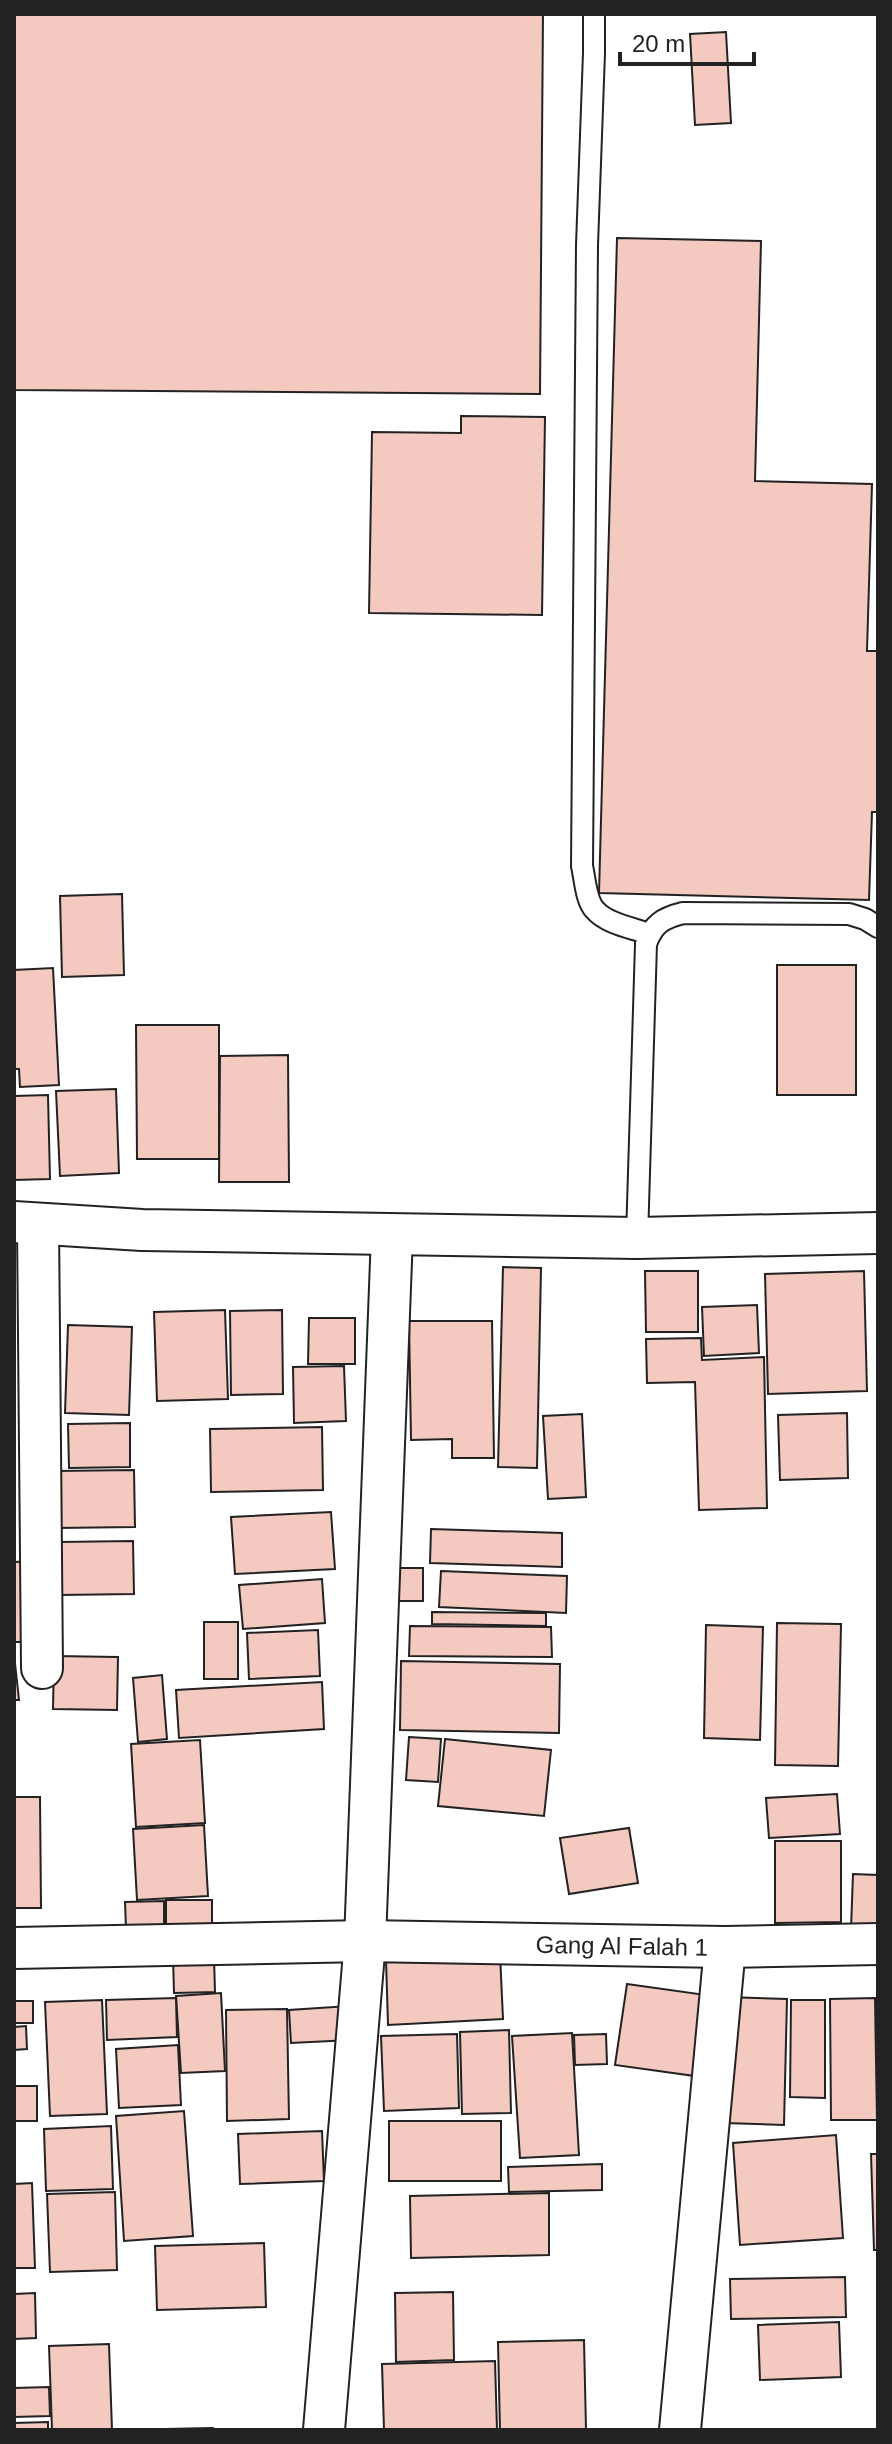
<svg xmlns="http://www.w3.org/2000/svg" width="892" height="2444" viewBox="0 0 892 2444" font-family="Arial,sans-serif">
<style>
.building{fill:#f3c9c0;stroke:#222;stroke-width:2}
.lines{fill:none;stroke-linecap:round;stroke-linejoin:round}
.lane-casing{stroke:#222;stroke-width:24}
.street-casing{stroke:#222;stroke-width:44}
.lane{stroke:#fff;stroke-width:20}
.street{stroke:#fff;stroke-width:40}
.labels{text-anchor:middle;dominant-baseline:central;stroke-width:6;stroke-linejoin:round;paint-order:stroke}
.street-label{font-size:24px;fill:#222;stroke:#fff}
</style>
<rect width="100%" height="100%" fill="#fff"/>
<g class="building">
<polygon points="14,14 543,14 540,394 14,390"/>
<polygon points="726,32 731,123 695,125 690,34"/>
<polygon points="617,238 761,241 755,481 872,484 867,651 878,651 878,812 872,812 869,900 599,893"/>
<polygon points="461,416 545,417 542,615 369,613 372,432 461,433"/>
<polygon points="122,894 124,975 62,977 60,896"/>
<rect x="777" y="965" width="79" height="130"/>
<polygon points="53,968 59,1085 20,1087 19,1069 14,1069 14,970"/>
<polygon points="136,1025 219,1025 219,1159 137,1159"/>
<polygon points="288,1055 289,1182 219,1182 220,1056"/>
<polygon points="116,1089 119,1173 60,1176 56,1091"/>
<polygon points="48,1095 50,1179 14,1180 14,1096"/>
<polygon points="503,1267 541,1268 537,1468 498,1467"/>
<polygon points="645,1271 698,1271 698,1332 646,1332"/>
<polygon points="864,1271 867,1391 768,1394 765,1274"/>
<polygon points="757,1305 759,1353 704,1356 702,1307"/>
<polygon points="225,1310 228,1399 157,1401 154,1312"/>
<polygon points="282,1310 283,1394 231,1395 230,1311"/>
<polygon points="309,1318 355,1318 355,1364 308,1364"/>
<polygon points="409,1321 492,1321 494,1458 452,1458 452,1439 411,1440"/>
<polygon points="68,1325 132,1327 129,1415 65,1413"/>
<polygon points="701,1338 702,1360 764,1357 767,1508 699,1510 695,1382 647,1383 646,1339"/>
<polygon points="344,1366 346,1421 294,1423 293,1367"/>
<polygon points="847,1413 848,1478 780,1480 778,1415"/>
<polygon points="582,1414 586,1497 548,1499 543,1416"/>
<polygon points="130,1423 130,1467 69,1468 68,1424"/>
<polygon points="322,1427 323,1490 211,1492 210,1429"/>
<polygon points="134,1470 135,1527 56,1528 56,1471"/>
<polygon points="331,1512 335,1569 235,1574 231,1517"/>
<polygon points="431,1529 562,1533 562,1567 430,1563"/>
<polygon points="133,1541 134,1594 60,1595 59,1542"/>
<polygon points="35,1561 36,1642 14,1642 14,1562"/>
<rect x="399" y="1568" width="24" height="33"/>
<polygon points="441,1571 567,1576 566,1613 439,1607"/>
<polygon points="322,1579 325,1623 243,1629 239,1585"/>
<polygon points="432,1612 546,1613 546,1626 432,1624"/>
<rect x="204" y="1622" width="34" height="57"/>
<polygon points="777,1623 841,1624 838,1766 775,1765"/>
<polygon points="706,1625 763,1627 760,1740 704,1738"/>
<polygon points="410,1626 551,1627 552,1657 409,1656"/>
<polygon points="318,1630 320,1676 249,1679 247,1633"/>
<polygon points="14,1654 19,1700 14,1700"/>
<polygon points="54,1656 118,1657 117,1710 53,1709"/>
<polygon points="401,1661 560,1664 559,1733 400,1730"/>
<polygon points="162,1675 167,1739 138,1742 133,1678"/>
<polygon points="322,1682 324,1729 179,1738 176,1690"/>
<polygon points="409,1737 441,1739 438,1782 406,1780"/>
<polygon points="445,1739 551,1750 544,1816 438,1806"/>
<polygon points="200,1740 205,1823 136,1827 131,1744"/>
<polygon points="837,1794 840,1834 769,1838 766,1798"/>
<polygon points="14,1797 40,1797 41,1908 14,1908"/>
<polygon points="204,1825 208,1896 137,1900 133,1829"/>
<polygon points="629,1828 638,1883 569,1894 560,1838"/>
<polygon points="775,1841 841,1841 841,1922 775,1923"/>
<polygon points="853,1874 878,1875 878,1930 851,1929"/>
<rect x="166" y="1900" width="46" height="27"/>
<polygon points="164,1901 164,1927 126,1929 125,1902"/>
<polygon points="500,1954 503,2019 388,2025 386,1959"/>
<polygon points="214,1957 215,1992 174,1993 173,1958"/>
<polygon points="627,1984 713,1996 702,2077 615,2065"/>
<polygon points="221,1993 225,2071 181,2073 176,1996"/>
<polygon points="727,1997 787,1999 784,2125 725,2123"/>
<polygon points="176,1998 177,2037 107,2040 106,2000"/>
<polygon points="875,1998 877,2120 831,2120 830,1999"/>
<polygon points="102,2000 107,2114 50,2116 45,2002"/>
<polygon points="791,2000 825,2000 825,2098 790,2097"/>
<rect x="14" y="2001" width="19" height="22"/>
<polygon points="349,2006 351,2040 291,2043 289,2010"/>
<polygon points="287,2009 289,2119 227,2121 226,2010"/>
<polygon points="26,2026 27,2049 14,2050 14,2027"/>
<polygon points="509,2030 511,2113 462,2114 460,2032"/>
<polygon points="572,2033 579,2155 520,2158 512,2036"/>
<polygon points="457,2034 459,2108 384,2111 381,2036"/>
<polygon points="606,2034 607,2064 575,2065 574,2035"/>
<polygon points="178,2045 181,2105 119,2108 116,2049"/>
<rect x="14" y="2086" width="23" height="35"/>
<polygon points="184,2111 193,2236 124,2241 116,2116"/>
<rect x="389" y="2121" width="112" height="60"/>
<polygon points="111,2126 113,2189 46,2191 44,2129"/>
<polygon points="322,2131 324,2181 240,2184 238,2134"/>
<polygon points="836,2135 843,2238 740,2245 733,2143"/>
<polygon points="871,2154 878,2154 878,2250 874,2250"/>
<polygon points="602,2164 602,2190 509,2192 508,2167"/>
<polygon points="32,2183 35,2268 14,2268 14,2184"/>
<polygon points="115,2192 117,2270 50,2272 47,2194"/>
<polygon points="549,2193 549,2255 411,2258 410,2196"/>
<polygon points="264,2243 266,2307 157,2310 155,2246"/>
<polygon points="845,2277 846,2317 731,2319 730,2279"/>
<polygon points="453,2292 454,2360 396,2362 395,2293"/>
<polygon points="35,2293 36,2338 14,2339 14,2294"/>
<polygon points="839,2322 841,2377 760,2380 758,2325"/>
<polygon points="584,2340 586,2429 500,2430 498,2342"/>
<polygon points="109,2344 112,2430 52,2430 49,2346"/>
<polygon points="495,2361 497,2430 384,2430 382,2364"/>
<polygon points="49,2387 50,2416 14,2417 14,2388"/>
<polygon points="48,2422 48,2430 14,2430 14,2423"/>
<polygon points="213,2428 214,2430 115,2430"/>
</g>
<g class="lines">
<g class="lane-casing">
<g id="lane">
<path d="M594 14V53L587 245 582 866C585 879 586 901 595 910 607 924 633 928 649 934"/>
<path d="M637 1238 646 944C653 924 663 918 683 913L849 914 865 919 878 927"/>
</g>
</g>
<g class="street-casing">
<g id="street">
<polyline points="14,1222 142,1230 637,1238 878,1233"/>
<polyline points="38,1224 42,1668"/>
<path id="s1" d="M14 1948 365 1941 725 1947 878 1944"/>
<polyline points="324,2430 365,1941 392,1235"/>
<polyline points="680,2430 725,1947"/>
</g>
</g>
<use href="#lane" class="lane"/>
<use href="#street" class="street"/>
</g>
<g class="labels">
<g class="street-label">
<text stroke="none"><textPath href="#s1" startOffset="608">Gang Al Falah 1</textPath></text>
</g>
</g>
<rect width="892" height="2444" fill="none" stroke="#222222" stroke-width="32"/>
<path d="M620 52v12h134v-12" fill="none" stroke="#222222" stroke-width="4"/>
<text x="632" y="52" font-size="24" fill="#222222" stroke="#ffffff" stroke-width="6" paint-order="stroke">20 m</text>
</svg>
